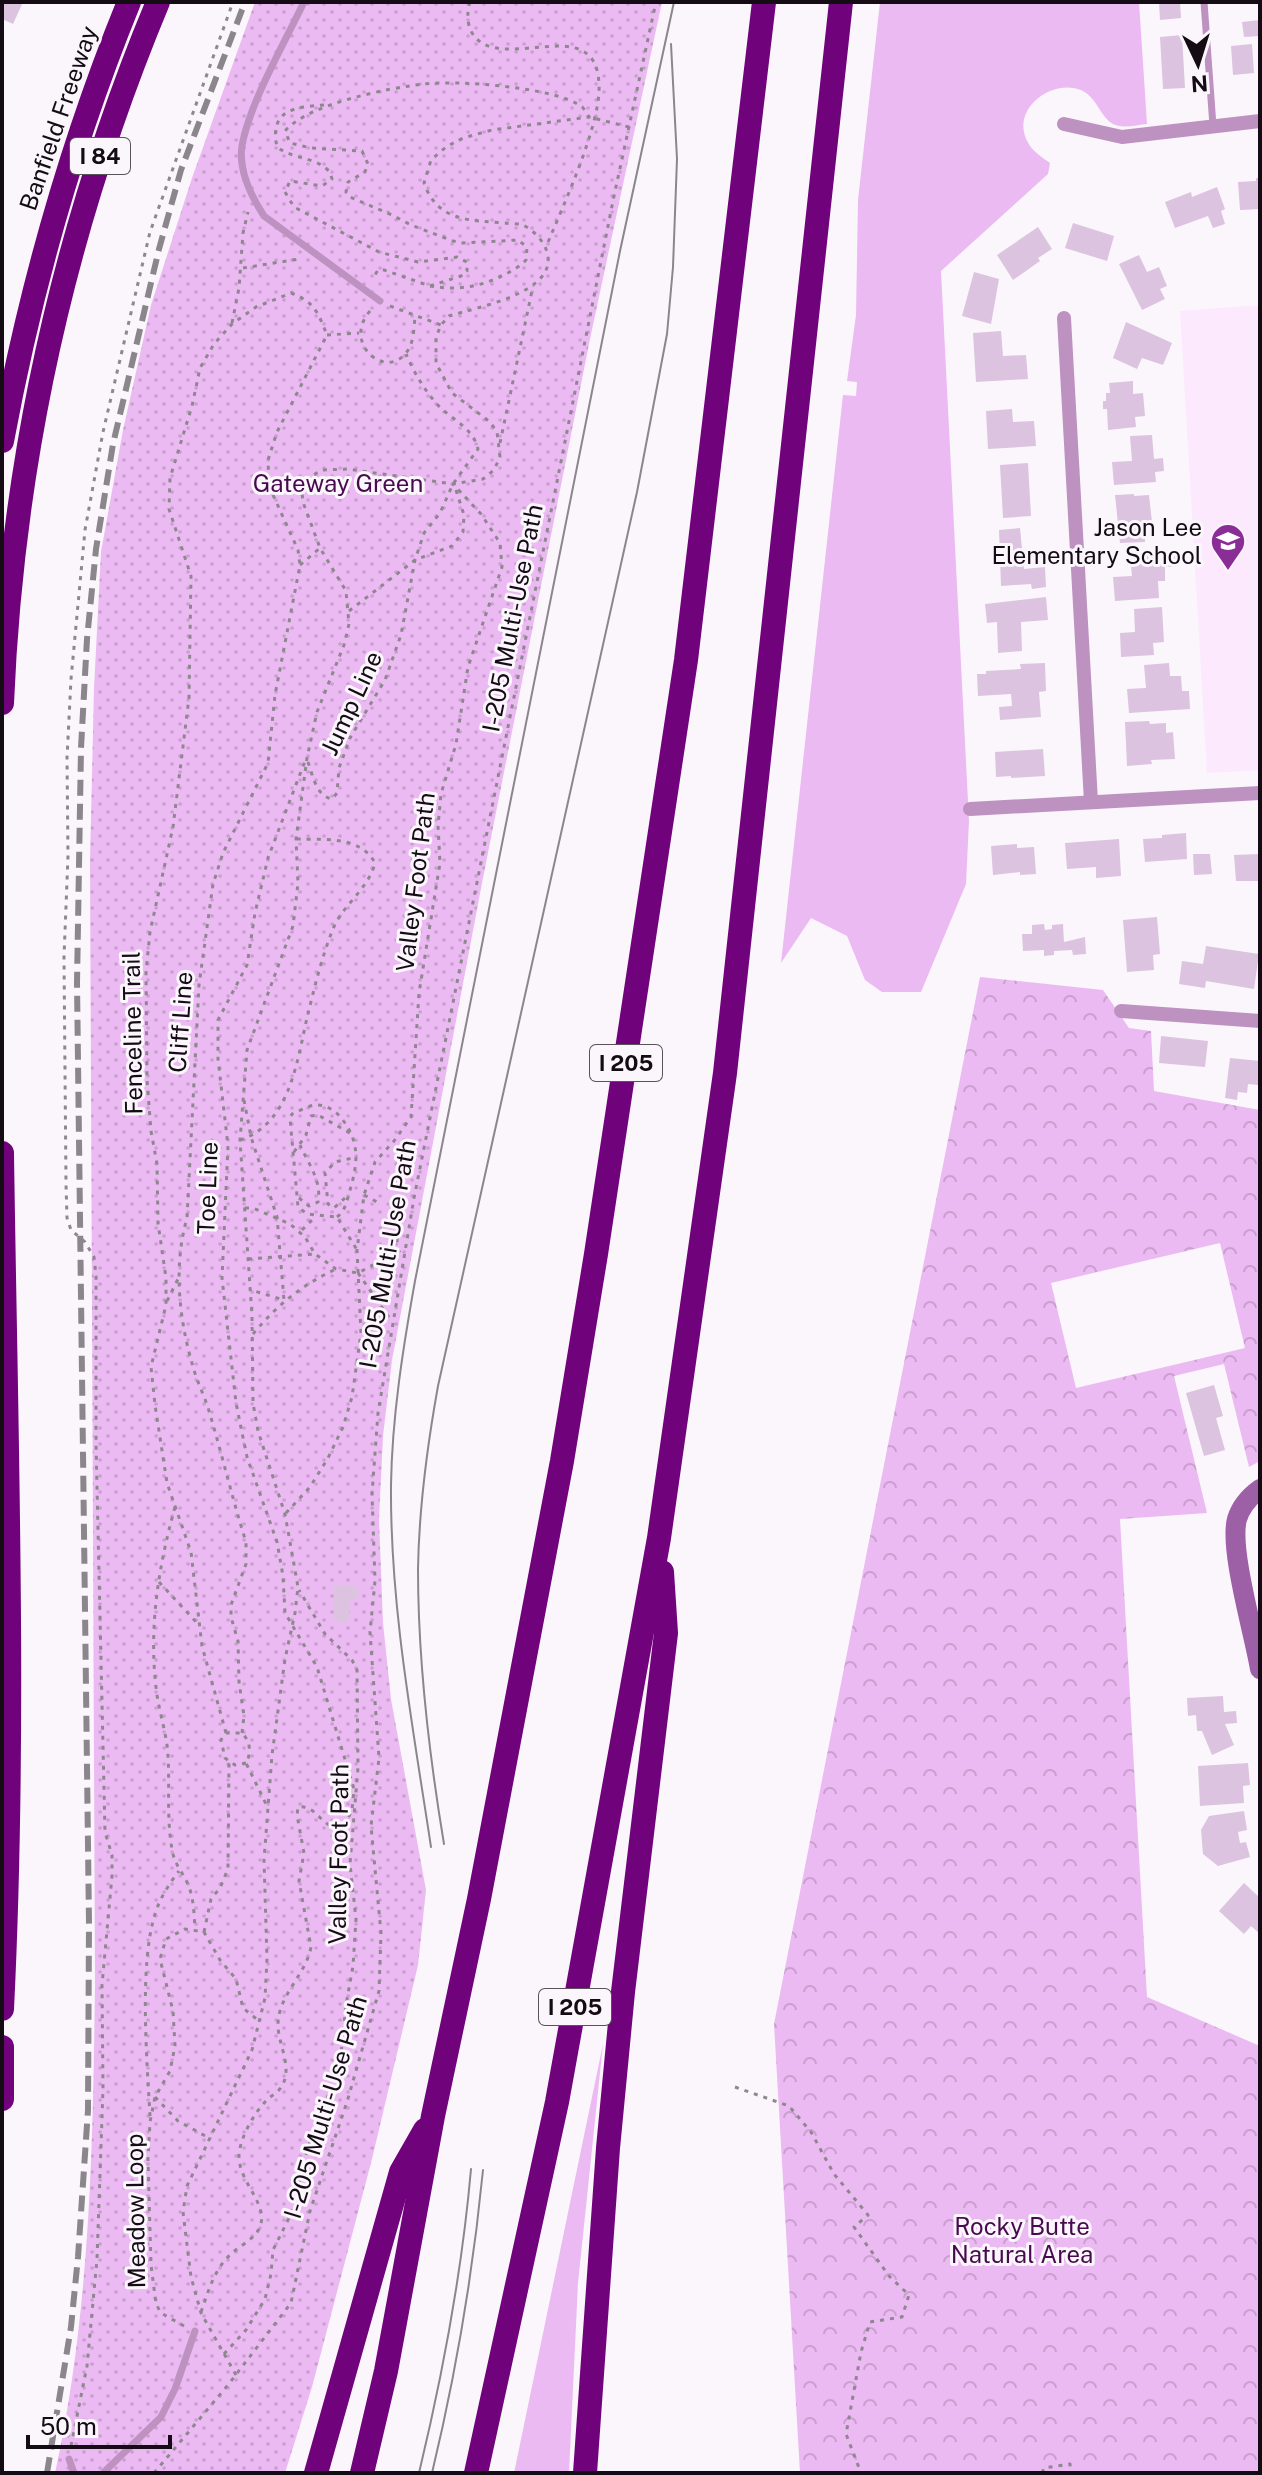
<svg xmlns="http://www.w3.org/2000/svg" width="1262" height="2475" viewBox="0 0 1262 2475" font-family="'Public Sans',sans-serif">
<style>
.built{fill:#fce9fe}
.grass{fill:#ecbaf2}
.forest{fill:url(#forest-crowns);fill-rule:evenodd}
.park{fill:url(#park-dots)}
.building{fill:#dcc3df}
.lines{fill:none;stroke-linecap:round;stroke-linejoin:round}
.path{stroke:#8e878f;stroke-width:3;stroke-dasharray:4 6;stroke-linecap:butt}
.lane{stroke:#bd92c1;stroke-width:7}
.street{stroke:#bd92c1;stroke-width:14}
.secondary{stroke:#9d5fa5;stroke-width:20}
.highway{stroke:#70027c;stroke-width:24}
.tram{stroke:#8b858c;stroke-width:2}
.rail{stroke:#8b858c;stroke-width:6;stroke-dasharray:16 8;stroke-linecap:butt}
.labels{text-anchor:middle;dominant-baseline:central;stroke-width:6;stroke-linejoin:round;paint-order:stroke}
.shield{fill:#fbf6fc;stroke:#59525a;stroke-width:2}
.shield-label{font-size:22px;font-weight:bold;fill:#140b15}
.street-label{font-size:24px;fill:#140b15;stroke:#fbf6fc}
.park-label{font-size:24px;fill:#470a4e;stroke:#fbf6fc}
.poi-label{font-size:24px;fill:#140b15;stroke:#fbf6fc;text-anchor:end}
</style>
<defs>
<pattern id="forest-crowns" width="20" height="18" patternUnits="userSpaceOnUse" patternTransform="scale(2)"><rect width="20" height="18" fill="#ecbaf2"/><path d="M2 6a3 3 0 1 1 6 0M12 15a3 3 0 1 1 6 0" fill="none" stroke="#ca9fcf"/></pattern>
<pattern id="park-dots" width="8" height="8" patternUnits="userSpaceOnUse" patternTransform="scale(2)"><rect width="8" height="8" fill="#ecbaf2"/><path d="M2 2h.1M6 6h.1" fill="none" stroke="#ca9fcf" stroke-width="1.8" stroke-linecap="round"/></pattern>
</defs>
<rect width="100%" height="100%" fill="#fbf6fc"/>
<polygon class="built" points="1260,305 1260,770 1207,773 1180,311"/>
<g class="grass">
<path d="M880 2H1139L1147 124C1136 125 1120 130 1110 122 1099 113 1096 97 1081 90 1054 79 1015 105 1025 136 1029 149 1040 156 1050 163L1048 174 941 271 969 821 966 884 921 992H882L865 980 847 936 811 918 781 963 843 395 856 396 857 382 847 381 856 315 858 200Z"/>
<polygon points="603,2044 578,2283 569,2473 514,2473"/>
</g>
<path class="forest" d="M980 977 1103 990 1129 1028 1151 1031 1154 1091 1260 1110V1461L1249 1467 1224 1364 1174 1376 1207 1513 1120 1519 1147 1997 1260 2046V2473H800L774 2024ZM1220 1243 1245 1348 1076 1388 1051 1283Z"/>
<path class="park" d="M255 2H662L590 339 482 883 392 1360 383 1436 379 1519 383 1623 391 1699 426 1890 418 1965 372 2159 312 2387 285 2473H55C90 2313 93 2148 95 1984L90 861 94 688 101 552 123 430 151 305 192 178Z"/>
<g class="building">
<polygon points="2,2 23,2 13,24 2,19"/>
<polygon points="1159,2 1180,2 1181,18 1160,20"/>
<polygon points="1260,20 1260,36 1244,37 1242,22"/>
<polygon points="1182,35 1185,88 1163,89 1160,37"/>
<polygon points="1252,44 1254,73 1233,75 1231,46"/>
<polygon points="1256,178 1260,178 1260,209 1240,210 1238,182 1256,181"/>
<polygon points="1217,187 1225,209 1221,211 1225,224 1213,228 1208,216 1175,228 1165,202 1191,192 1192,197"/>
<polygon points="1073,223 1114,236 1107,261 1065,248"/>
<polygon points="1038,227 1052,249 1038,258 1040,261 1013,280 997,255"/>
<polygon points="1139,255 1147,272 1159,267 1167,286 1160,289 1165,299 1142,310 1119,264"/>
<polygon points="974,272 999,279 991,324 962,316"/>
<polygon points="1126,322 1172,343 1163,365 1142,358 1137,369 1113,358"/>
<polygon points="1001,331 1003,356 1026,355 1028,379 976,382 973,333"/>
<polygon points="1133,381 1133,394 1143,393 1145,416 1135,417 1136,427 1108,430 1107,409 1103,409 1103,401 1106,401 1106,393 1110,393 1109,383"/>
<polygon points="1012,409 1013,422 1034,421 1036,446 988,449 986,411"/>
<polygon points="1152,435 1154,459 1163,458 1164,471 1155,472 1156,482 1114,485 1112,462 1132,461 1130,436"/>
<polygon points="1028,463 1031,516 1003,518 1000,465"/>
<polygon points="1134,494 1134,496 1149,495 1153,531 1144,531 1145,542 1120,543 1115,495"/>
<polygon points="1020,528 1024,569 1045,567 1046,587 1032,589 1031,584 1001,586 999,530"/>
<polygon points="1177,550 1178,566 1165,567 1165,581 1158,581 1159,598 1115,601 1113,577 1132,576 1131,566 1127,566 1126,553"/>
<polygon points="1046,597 1048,620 1021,622 1022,651 998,653 997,622 987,623 985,604"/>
<polygon points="1162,607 1164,642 1153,643 1154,655 1121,657 1120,633 1135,632 1134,609"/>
<polygon points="1045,663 1046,691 1039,692 1041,717 1000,720 999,707 1012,706 1011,694 978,696 977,674 986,674 986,671 1021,669 1020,664"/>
<polygon points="1169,663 1170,676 1181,676 1182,691 1189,691 1190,709 1129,713 1127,689 1146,688 1144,665"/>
<polygon points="1149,721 1150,724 1166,723 1166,733 1173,732 1175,759 1151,760 1152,764 1127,766 1125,722"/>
<polygon points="1043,749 1045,776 1011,778 1011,776 996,777 995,752"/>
<polygon points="1186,833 1187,859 1145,862 1143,839 1162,838 1162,835"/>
<polygon points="1119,839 1121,876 1096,878 1096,867 1067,869 1065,843"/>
<polygon points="1017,844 1017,848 1034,847 1036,874 1020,875 1020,872 993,875 991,846"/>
<polygon points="1193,854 1210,854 1212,874 1194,875"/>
<polygon points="1260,854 1260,881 1236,881 1234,855"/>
<polygon points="1157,917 1160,954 1153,955 1154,970 1127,972 1123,920"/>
<polygon points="1044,924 1045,930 1052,929 1052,925 1063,924 1064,942 1085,937 1086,954 1073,955 1072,950 1054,951 1054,955 1044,956 1044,950 1023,951 1022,934 1032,934 1032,925"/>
<polygon points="1206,946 1259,954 1254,989 1206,981 1205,988 1179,984 1182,961 1203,964"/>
<polygon points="1161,1036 1208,1041 1205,1067 1159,1063"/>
<polygon points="1230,1058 1260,1061 1258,1085 1248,1084 1247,1093 1238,1092 1237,1100 1225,1098"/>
<polygon points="1214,1385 1223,1416 1216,1418 1225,1450 1204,1456 1186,1393"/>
<polygon points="334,1586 358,1586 358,1599 350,1599 349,1622 334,1622"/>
<polygon points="1223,1696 1224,1712 1236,1711 1237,1723 1225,1724 1234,1745 1212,1755 1202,1731 1197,1731 1196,1715 1188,1716 1187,1698"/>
<polygon points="1248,1763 1250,1785 1243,1786 1244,1803 1200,1806 1198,1766"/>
<polygon points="1244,1811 1247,1830 1238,1832 1240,1843 1246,1842 1250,1857 1218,1866 1203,1854 1201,1830 1209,1816"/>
<polygon points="1244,1883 1260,1898 1260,1934 1251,1926 1244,1934 1219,1911"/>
</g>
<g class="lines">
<g class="path">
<path d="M470 2C467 11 467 23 471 31 496 79 597 7 599 85 601 125 562 208 546 247"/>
<path d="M324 105C294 107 269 110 277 147 294 160 315 156 330 172L332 179 322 186 290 181 285 192 294 207 379 252 418 262 457 257 467 262V271L464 275 430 286 384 270H378L373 278"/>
<polyline points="243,268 299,259"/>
<path d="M430 286C465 292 492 284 521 265L526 260 527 247 518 240 463 243 453 241 411 225 392 215 350 197 346 192 348 182 365 172 368 164 362 151 311 148 290 143 285 131C308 104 388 88 424 84 456 80 557 87 582 107 583 107 588 115 589 117"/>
<polyline points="390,306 441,325"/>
<path d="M370 311C342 343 385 380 406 353 414 344 414 327 415 316"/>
<polyline points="232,323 239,288 243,233 248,212"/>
<polyline points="327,335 359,333"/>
<polyline points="500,443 533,286"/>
<polyline points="300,565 320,548"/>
<polyline points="349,611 415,560 452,546 463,532 464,515 455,487"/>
<path d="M308 762C313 776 316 796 332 799L337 793 339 768 350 738 385 680 401 635 415 560 424 533 440 513 453 484 478 449C473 427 450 419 436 403 423 388 414 372 406 354"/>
<polyline points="244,1100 251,1137 277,1217 284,1300 251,1290"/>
<path d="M240 1140C290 1124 297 1061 307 1018 314 989 322 956 333 929 343 904 368 890 375 863 360 835 323 840 296 839"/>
<polyline points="294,1152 306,1135 311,1116 318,1115 350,1133"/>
<polyline points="364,1195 379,1203"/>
<path d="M299 1198 309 1206 318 1202C322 1181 308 1163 300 1145"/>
<polyline points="345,1198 334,1208 328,1204 325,1173 335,1162 357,1157"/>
<polyline points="245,1208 253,1208 290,1224 305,1237 315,1254 336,1269 358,1273 403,1249"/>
<path d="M337 1217C346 1210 347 1200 350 1190 358 1163 360 1142 342 1119 336 1111 326 1104 315 1105 308 1106 299 1111 292 1114L290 1118 298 1207 307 1214 337 1217 357 1250"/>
<polyline points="302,1230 316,1216"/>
<polyline points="396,1252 400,1209"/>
<polyline points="248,1259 315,1254"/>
<polyline points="358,1273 390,1319"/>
<polyline points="167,1301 178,1279"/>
<path d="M253 1334C277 1305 302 1285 336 1269"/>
<path d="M175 1507C158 1568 148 1631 157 1695 160 1715 167 1735 168 1756 170 1788 166 1822 173 1854 176 1867 185 1875 189 1887 194 1900 194 1915 195 1929"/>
<polyline points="286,1513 310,1487 328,1458 343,1427 352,1397 361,1333 357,1250 364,1195 375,1162 394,1141 411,1117 419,993 440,863 438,826 441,794 456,744 468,667 502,567 500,543 481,514 453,484"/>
<polyline points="159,1582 197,1623"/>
<path d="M226 1733 202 1646 191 1552 167 1483 155 1405 151 1367 166 1305V1278L158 1223 157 1164 151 1131 147 1080 146 972 150 932 173 827 189 698 191 576 169 509 170 478 192 406 200 368 214 344 232 324 256 307 291 293C315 302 318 313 327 335"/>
<path d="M242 1733 244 1716 239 1682 238 1641 231 1617V1605L246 1564V1542C232 1498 222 1454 209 1411 205 1397 198 1384 194 1370 179 1321 173 1267 187 1218L199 985 213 884 223 853 268 763 275 695 300 565 298 550 269 486 268 460 277 432 327 335"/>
<path d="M246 1763 235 1765 225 1758 221 1740 226 1733H242C250 1741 252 1753 246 1763L267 1806"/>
<polyline points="204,1932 211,1899 220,1888 228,1869 229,1762"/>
<polyline points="735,2087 789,2106 811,2132 834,2174 868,2215 854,2227 889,2276 909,2295 902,2317 870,2322 861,2352 846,2434 861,2473"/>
<polyline points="155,2097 178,2121 211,2139"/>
<path d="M150 2116C147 2061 139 1965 155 1914 160 1898 169 1884 179 1871"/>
<path d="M201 2312C209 2290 214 2269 232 2253 241 2245 253 2240 259 2229 271 2205 238 2183 239 2155 240 2138 254 2113 266 2101 271 2095 280 2092 283 2084 292 2065 278 2044 278 2025 278 1995 306 1975 311 1947L299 1881 304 1853 297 1815 298 1807C318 1804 323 1833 344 1827L352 1810 354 1789 317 1667 285 1613 283 1576 277 1542 247 1457 236 1403 222 1278 228 1146 218 1059V1020L247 965 255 913 268 858 305 761"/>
<polyline points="184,2326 161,2313 156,2304 151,2265 148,2159 150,2122 155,2097 170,2071 175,2046 173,2011 160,1959 166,1939 185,1929 204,1932 220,1960 236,1979 243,2008 259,2021"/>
<polyline points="224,2354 246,2330 265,2299 271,2274 273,2250 291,2214 308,2147 326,2102 341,2054 346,2005 353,1966 356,1919 350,1864 358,1768 357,1670 352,1660 325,1634 299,1590"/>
<path d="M236 2375 201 2313 191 2277 183 2212 187 2186 252 2050 265 1998 267 1959 264 1860 272 1755 285 1659 295 1613 298 1587 285 1514 258 1431 253 1403 252 1316 240 1140 247 1050 293 926 298 883 296 839 307 758 317 712 344 645 349 624 346 591 320 548 304 505 301 489 306 479 322 470 347 469 453 484 483 479 494 470 500 457 497 432 490 422 452 393 436 363V337L441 325 449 316C477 307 559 293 547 252 544 241 533 230 523 225 518 223 510 224 505 223 469 220 438 222 424 183L431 160 446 147 463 138 492 130 589 117 629 127"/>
<polyline points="71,2446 87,2366 97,2259 103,2089 102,1985 112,1876 112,1855 105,1832 96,1444 96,1276 94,1257 85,1242 71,1230 67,1218 66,1184 64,957 68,856 67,758 71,679 85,530 103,432 150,232 233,2"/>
<polyline points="154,2473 228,2385 291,2303 310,2211 347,2102 379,1991 381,1933 371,1826 379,1758 370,1632 375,1581 372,1494 378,1413 414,1198 614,196 656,2"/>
<polyline points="1042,2473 1044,2468 1070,2464 1071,2473"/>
</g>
<g class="lane">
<path d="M304 2C285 42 249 104 242 146 238 171 251 196 264 216L380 301"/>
<polyline points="1204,2 1213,126"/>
<polyline points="69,2459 74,2473"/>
<polyline points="103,2473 161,2417 175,2389 195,2331"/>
</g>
<g class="street">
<polyline points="1064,124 1122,137 1260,121"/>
<polyline points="1064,318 1091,802"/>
<polyline points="970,809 1260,793"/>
<polyline points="1121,1011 1260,1021"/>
</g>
<path class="secondary" d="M1260 1489C1249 1497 1241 1506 1237 1519 1229 1549 1254 1633 1260 1669"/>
<g class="highway">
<path d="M2 441C30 290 71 144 129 2"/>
<path d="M2 703C12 462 65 225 158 2"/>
<path d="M2 1153C6 1438 16 1725 2 2009"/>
<polyline points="2,2047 2,2099"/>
<polyline points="316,2473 401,2172 425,2130"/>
<polyline points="362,2473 386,2371 433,2116 479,1899 562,1461 596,1254 686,660 764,2"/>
<polyline points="476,2473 557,2102 659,1538 725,1073 841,2"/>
<polyline points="585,2473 608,2148 623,1992 666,1633 662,1572"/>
</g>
<g class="tram">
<path d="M444 1844C429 1754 418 1661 418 1569 419 1508 427 1447 438 1386L637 492 667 334 673 267 677 159 671 44"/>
<path d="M431 1847C413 1727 390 1607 391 1485 392 1417 403 1348 415 1281L620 251 674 2"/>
<path d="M419 2473C443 2373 462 2272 471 2169"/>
<path d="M432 2473C456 2373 473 2273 483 2170"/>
</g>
<polyline class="rail" points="47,2473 71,2327 78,2257 88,2110 89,1924 77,983 81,748 87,639 96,549 113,444 159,249 181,170 245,2"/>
</g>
<defs>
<g id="school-pin" transform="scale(1.8)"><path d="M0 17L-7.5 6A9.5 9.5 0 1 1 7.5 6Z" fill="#8b2d96" stroke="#fbf6fc"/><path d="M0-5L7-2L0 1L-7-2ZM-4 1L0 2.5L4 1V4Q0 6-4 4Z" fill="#fff"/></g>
</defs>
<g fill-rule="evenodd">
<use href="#school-pin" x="1228" y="541"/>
</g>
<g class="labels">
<g class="shield">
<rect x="70" y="138" width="60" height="36" rx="6"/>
<rect x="590" y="1045" width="72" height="36" rx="6"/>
<rect x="539" y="1989" width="72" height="36" rx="6"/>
</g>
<g class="shield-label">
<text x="100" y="156">I 84</text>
<text x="626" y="1063">I 205</text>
<text x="575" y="2007">I 205</text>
</g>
<g class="street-label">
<text transform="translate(58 118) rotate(-71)">Banfield Freeway</text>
<text transform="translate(512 618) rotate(-79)">I-205 Multi-Use Path</text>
<text transform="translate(351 703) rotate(-65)">Jump Line</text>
<text transform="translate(415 882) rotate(-83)">Valley Foot Path</text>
<text transform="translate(180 1022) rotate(-86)">Cliff Line</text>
<text transform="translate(132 1033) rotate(-91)">Fenceline Trail</text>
<text transform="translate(207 1188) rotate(-88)">Toe Line</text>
<text transform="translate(387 1254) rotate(-80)">I-205 Multi-Use Path</text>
<text transform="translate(338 1854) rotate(-89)">Valley Foot Path</text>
<text transform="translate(325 2107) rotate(-73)">I-205 Multi-Use Path</text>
<text transform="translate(135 2211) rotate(-91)">Meadow Loop</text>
</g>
<g class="park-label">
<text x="338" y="483">Gateway Green</text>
<text x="1022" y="2226">Rocky Butte<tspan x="1022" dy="28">Natural Area</tspan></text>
</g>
<g class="poi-label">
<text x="1202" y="527">Jason Lee<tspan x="1202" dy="28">Elementary School</tspan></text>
</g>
</g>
<rect width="1262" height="2475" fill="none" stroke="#140b15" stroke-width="8"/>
<g transform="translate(1198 64) rotate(176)" stroke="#fbf6fc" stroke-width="6" paint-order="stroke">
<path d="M0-6L14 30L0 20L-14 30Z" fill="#140b15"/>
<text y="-12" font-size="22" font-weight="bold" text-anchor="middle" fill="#140b15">N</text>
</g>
<path d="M28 2435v12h142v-12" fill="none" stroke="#140b15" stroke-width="4"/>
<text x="40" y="2435" font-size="24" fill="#140b15" stroke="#fbf6fc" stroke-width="6" paint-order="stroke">50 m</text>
</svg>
